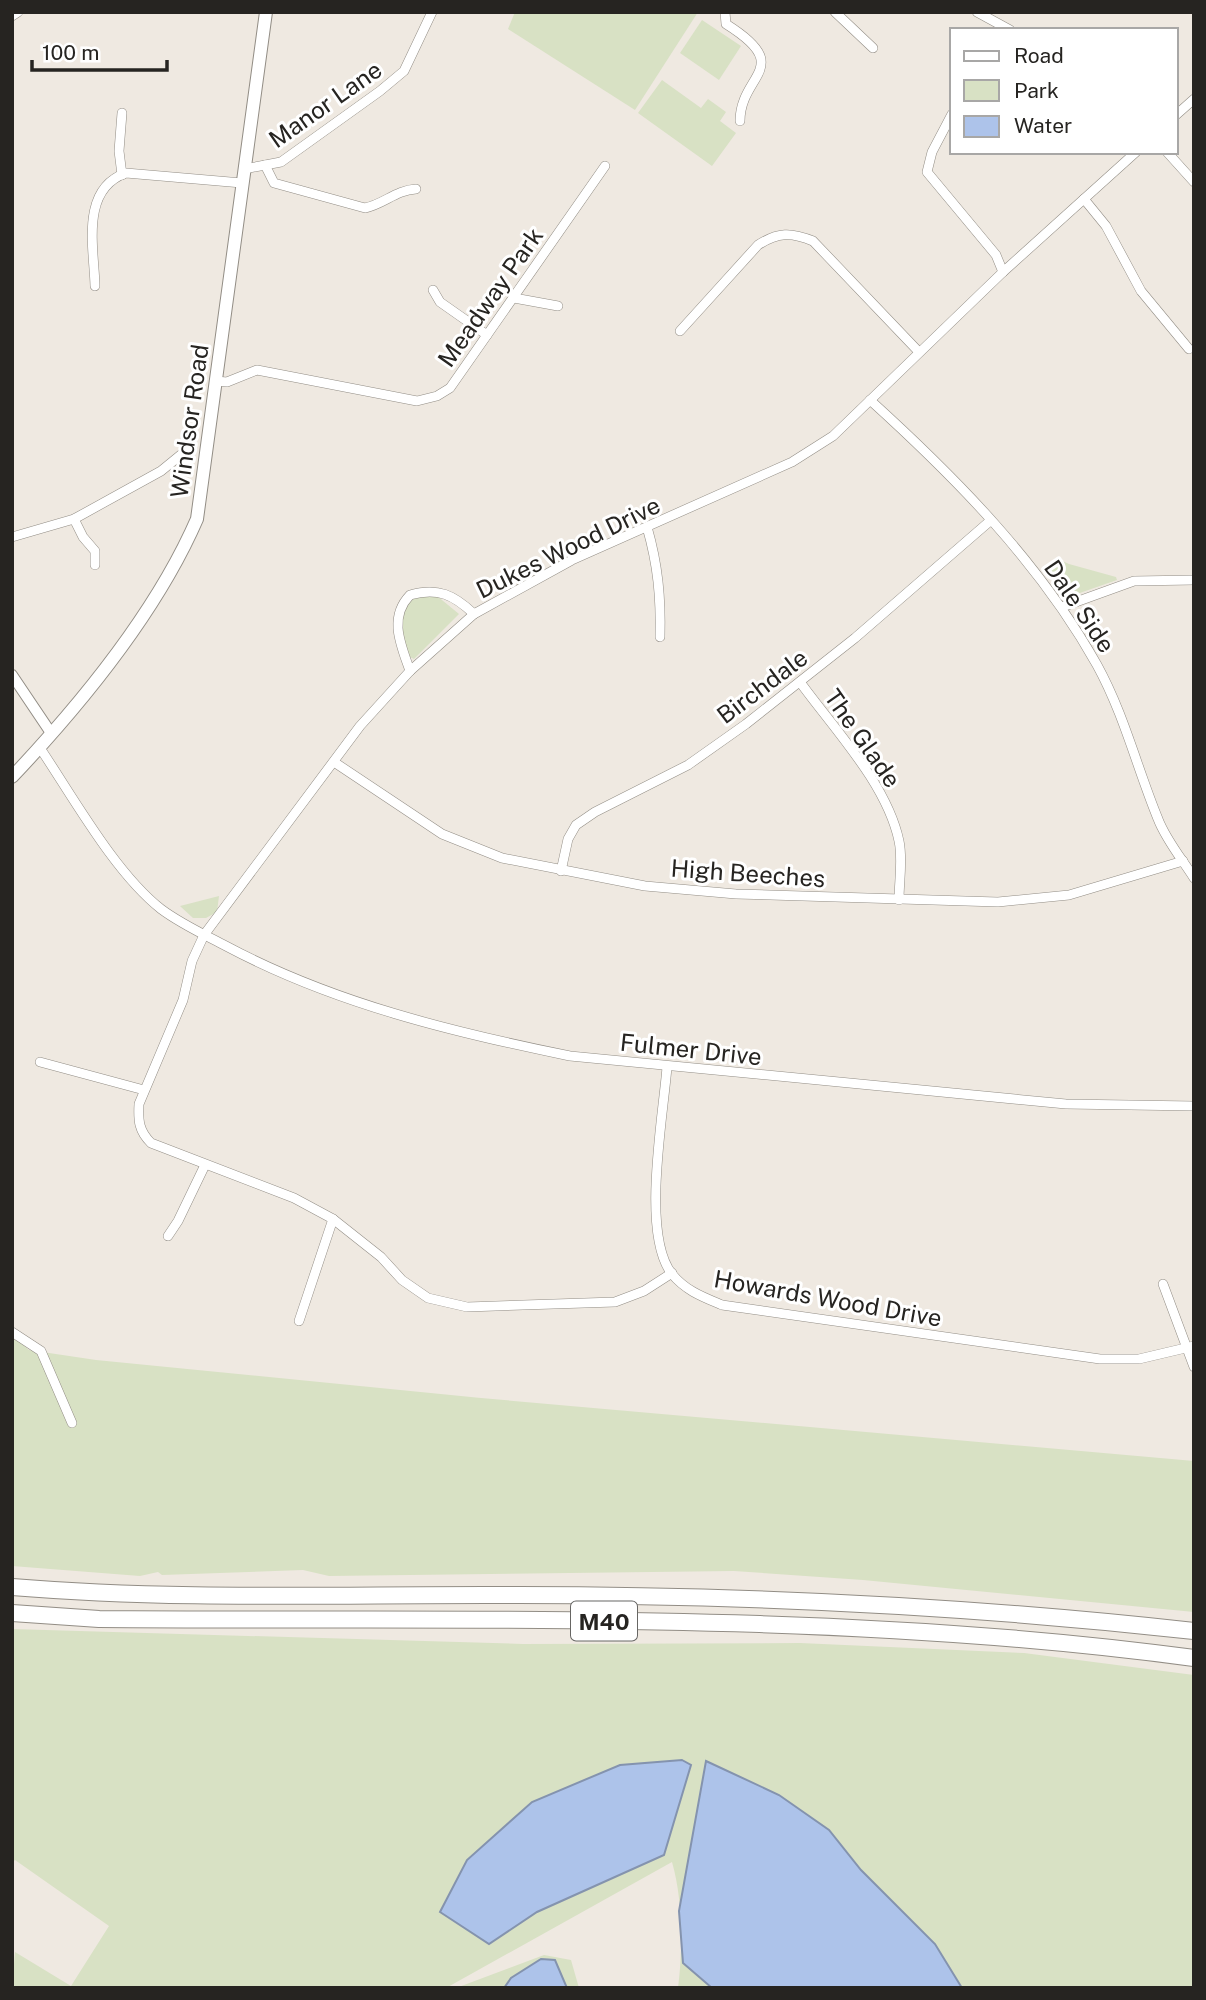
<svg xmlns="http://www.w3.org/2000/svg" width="1206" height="2000" viewBox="0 0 1206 2000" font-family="'Public Sans',sans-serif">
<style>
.green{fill:#d8e1c4}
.water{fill:#adc3ea;stroke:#8493ae;stroke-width:2}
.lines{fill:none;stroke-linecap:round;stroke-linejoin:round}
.minor-casing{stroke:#928d85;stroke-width:10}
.tertiary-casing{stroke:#928d85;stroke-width:12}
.secondary-casing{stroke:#928d85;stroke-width:14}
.motorway-casing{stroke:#928d85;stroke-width:18}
.minor{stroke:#fff;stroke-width:9}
.tertiary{stroke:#fff;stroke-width:10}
.secondary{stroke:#fff;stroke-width:12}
.motorway{stroke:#fff;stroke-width:16}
.labels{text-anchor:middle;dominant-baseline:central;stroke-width:6;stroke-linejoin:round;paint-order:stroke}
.shield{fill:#fff;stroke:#676664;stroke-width:2}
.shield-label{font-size:23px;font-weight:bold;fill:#262421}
.street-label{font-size:24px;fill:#262421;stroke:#fff}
</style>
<rect width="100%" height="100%" fill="#efe9e1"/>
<g class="green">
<polygon points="515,12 698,12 635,110 508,29"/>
<polygon points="702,20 741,46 719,80 680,53"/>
<polygon points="662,80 701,108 708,99 726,112 720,121 736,133 712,166 638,113"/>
<polygon points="1056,558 1069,564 1116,577 1117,580 1074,595 1067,593 1047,566"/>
<path d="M431 591 459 614 414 659 404 654C399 622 394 603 431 591Z"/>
<polygon points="219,896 217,912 206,918 193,918 180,906"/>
<polygon points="12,1335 29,1350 96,1360 481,1398 1194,1461 1194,1612 863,1580 734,1571 329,1576 303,1570 162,1575 158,1572 140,1576 12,1566"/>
<path d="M12 1629 523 1644 800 1643 1024 1653 1194 1675V1988H678C683 1949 683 1900 672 1862L446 1988H12L15 1952 71 1986 109 1926 15 1860 12 1863Z"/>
<polygon points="544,1955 571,1960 579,1988 456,1988"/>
</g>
<g class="water">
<polygon points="682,1760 691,1765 664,1855 537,1912 489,1944 440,1912 467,1860 532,1802 620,1765"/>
<polygon points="706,1761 779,1795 829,1830 861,1870 935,1944 962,1988 712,1988 683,1963 679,1911"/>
<polygon points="541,1959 555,1960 567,1988 504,1988 511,1978"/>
</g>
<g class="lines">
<g class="minor-casing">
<g id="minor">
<path d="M725 12 726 24C796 68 740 74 740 121"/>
<polyline points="835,12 873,48"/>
<polyline points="977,12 1010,30"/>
<polyline points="12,16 18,12"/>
<polyline points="952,114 932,152 927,172 996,255 1003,272"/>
<polyline points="1176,115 1194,99"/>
<polyline points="1167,152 1194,182"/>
<path d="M265 165 274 183 365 208C384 204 396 190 416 189"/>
<polyline points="244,169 281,162 380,91 404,71 432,12"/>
<polyline points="122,175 119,151 122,113"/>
<polyline points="1084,199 1106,226 1141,291 1189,349"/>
<path d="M95 286C94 248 80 189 126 173L242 183"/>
<polyline points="433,290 440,302 487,335"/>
<polyline points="514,298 558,306"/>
<path d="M680 331 758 245C778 232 791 232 813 241L919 352"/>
<polyline points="215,381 227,382 257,370 417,401 437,396 450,388 605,166"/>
<path d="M870 400C956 478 1040 563 1097 665 1124 714 1137 768 1158 819 1166 840 1182 859 1194 878"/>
<polyline points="74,519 83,537 95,551 95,565"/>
<path d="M647 527C658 565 661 598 660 637"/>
<polyline points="12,537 74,519 161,471 188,449"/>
<polyline points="1062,607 1134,581 1194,580"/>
<path d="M410 671C401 645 388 618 410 595 438 587 454 595 474 614"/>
<path d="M800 682C834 729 887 784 899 841 903 859 899 882 899 900"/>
<path d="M40 748C73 797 115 873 161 909 181 924 205 935 226 946 333 1003 452 1032 570 1056L1066 1104 1194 1106"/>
<polyline points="334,762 442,834 502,858 645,886 736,894 998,902 1069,895 1183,861"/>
<polyline points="561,871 568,839 576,825 595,812 688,765 746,724 855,638 990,521"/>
<polyline points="40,1062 144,1090"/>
<path d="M667 1067C663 1118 641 1235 672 1274 686 1291 703 1297 722 1305L1100 1359H1139L1194 1346"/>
<polyline points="168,1236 178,1221 205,1165"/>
<path d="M672 1273 644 1291 615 1302 467 1307 428 1298 402 1280 381 1257 333 1219 294 1198 151 1143C139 1131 138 1121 139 1104L183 1000 192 961 204 935 360 726 410 671 474 614 572 560 792 462 833 436 1003 272 1136 152"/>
<polyline points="1163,1284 1194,1367"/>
<polyline points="299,1321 333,1219"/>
<polyline points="12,1332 41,1351 72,1423"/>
</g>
</g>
<g class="tertiary-casing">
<polyline id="tertiary" points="12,675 51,733"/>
</g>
<g class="secondary-casing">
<path id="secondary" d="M12 777C81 704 157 611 197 519L266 12"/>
</g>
<g class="motorway-casing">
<g id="motorway">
<path d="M12 1587C180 1601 349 1594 517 1595 744 1595 969 1606 1194 1631"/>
<path d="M12 1613 99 1619C464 1622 831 1609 1194 1658"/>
</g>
</g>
<use href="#minor" class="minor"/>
<use href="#tertiary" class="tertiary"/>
<use href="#secondary" class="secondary"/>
<use href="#motorway" class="motorway"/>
</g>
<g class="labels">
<rect class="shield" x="571" y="1601.5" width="66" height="39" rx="5"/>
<g class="shield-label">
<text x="604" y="1621">M40</text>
</g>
<g class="street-label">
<text transform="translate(325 104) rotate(-35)">Manor Lane</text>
<text transform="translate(490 297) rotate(-55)">Meadway Park</text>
<text transform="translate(189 421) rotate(-82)">Windsor Road</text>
<text transform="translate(568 547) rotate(-26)">Dukes Wood Drive</text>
<text transform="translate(1080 606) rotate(56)">Dale Side</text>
<text transform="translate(762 686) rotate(-37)">Birchdale</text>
<text transform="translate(863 738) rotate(55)">The Glade</text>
<text transform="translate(748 873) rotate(4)">High Beeches</text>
<text transform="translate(691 1049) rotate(6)">Fulmer Drive</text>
<text transform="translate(828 1298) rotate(10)">Howards Wood Drive</text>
</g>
</g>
<rect width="1206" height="2000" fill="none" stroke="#262421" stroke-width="28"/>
<rect x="950" y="28" width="228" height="126" fill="#ffffff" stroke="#a8a7a6" stroke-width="2"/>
<rect x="964" y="51" width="35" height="10" fill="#ffffff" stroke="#a8a7a6" stroke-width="2"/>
<text x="1014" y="63" font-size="21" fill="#262421">Road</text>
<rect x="964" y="80" width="35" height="21" fill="#d8e1c4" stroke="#a8a7a6" stroke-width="2"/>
<text x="1014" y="98" font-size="21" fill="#262421">Park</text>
<rect x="964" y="116" width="35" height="21" fill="#adc3ea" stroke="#a8a7a6" stroke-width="2"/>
<text x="1014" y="133" font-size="21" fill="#262421">Water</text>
<path d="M32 60v10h135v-10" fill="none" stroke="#262421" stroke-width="3.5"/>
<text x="42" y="60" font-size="21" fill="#262421" stroke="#ffffff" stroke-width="5" paint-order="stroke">100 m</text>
</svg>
